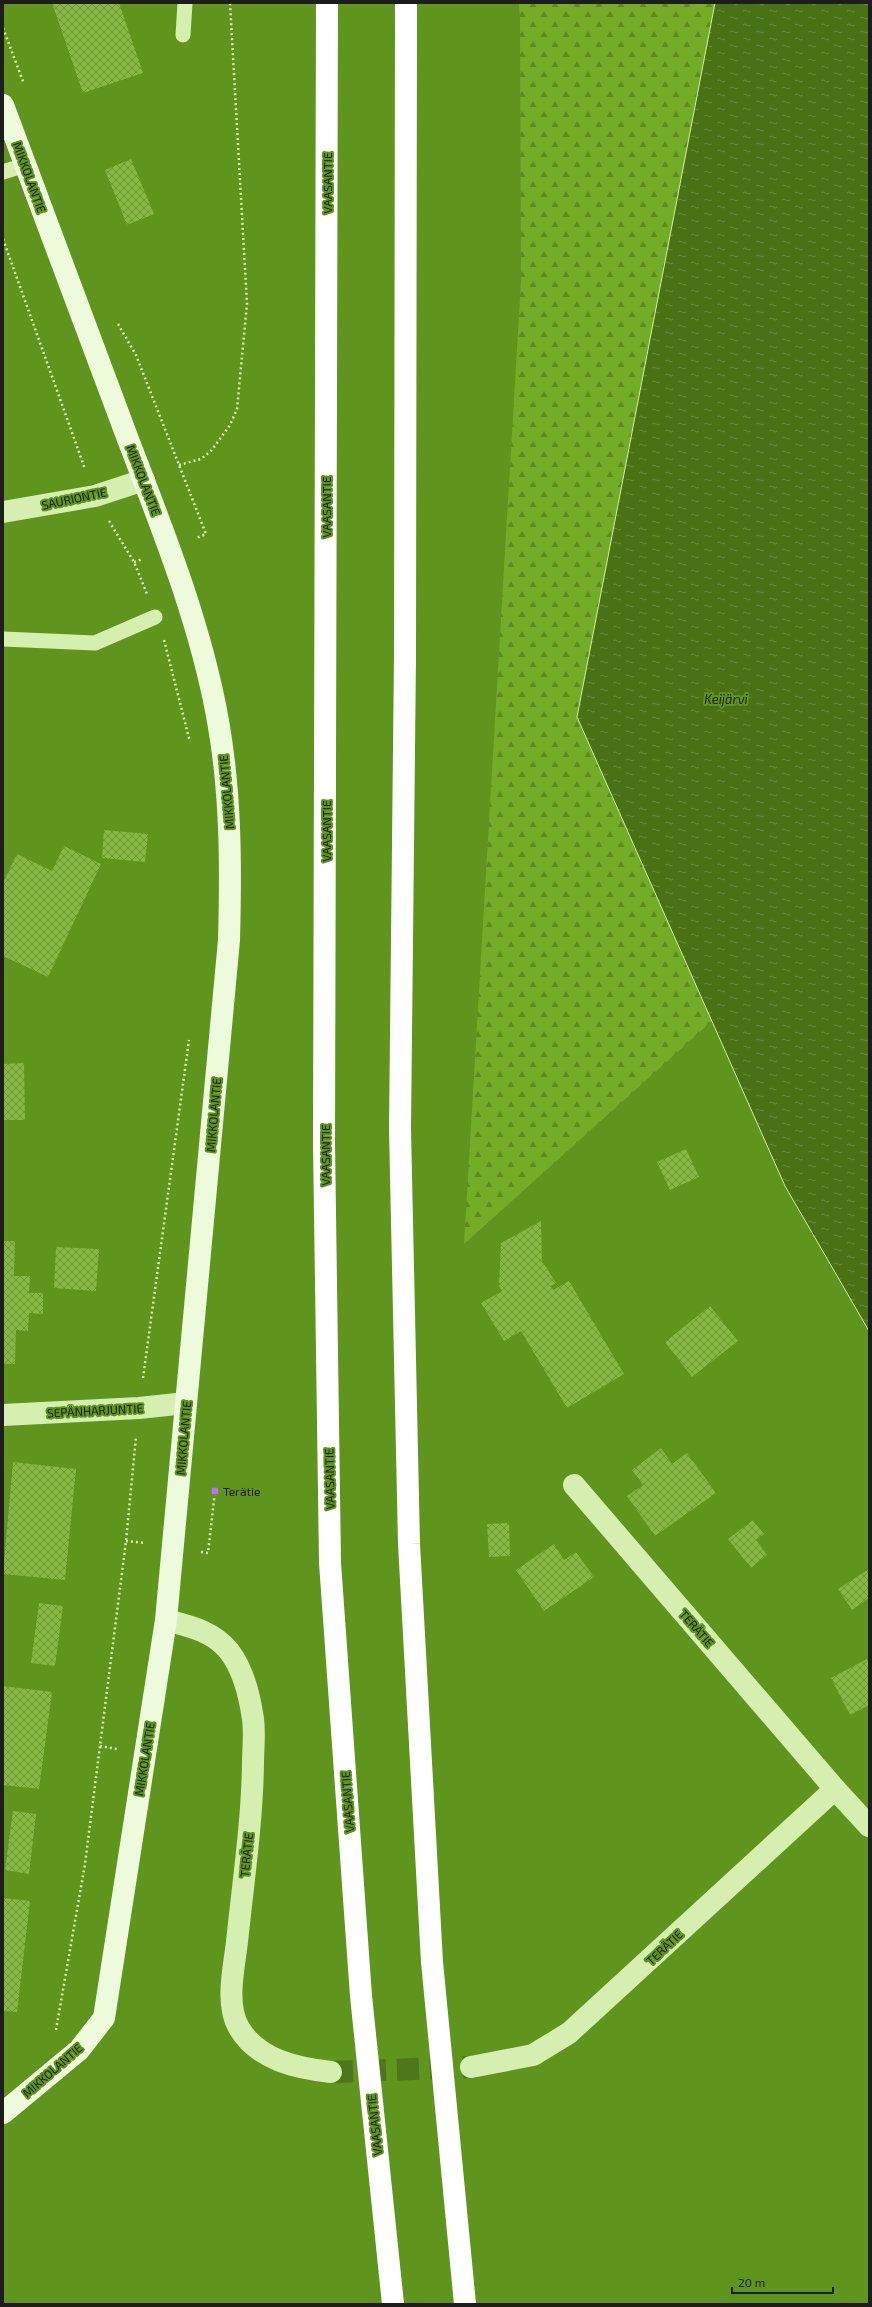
<svg xmlns="http://www.w3.org/2000/svg" width="872" height="2307" viewBox="0 0 872 2307" font-family="'Exo 2',sans-serif">
<style>
.forest{fill:url(#forest-firs)}
.water{fill:url(#water-ripples);stroke:#d0f0a2}
.building{fill:url(#building-cross-hatch)}
.lines{fill:none;stroke-linecap:round;stroke-linejoin:round}
.street-tunnel{stroke:#4e761d;stroke-width:22;stroke-dasharray:22 11;stroke-linecap:butt}
.path{stroke:#d4efaf;stroke-width:2.5;stroke-dasharray:2 3;stroke-linecap:butt}
.lane{stroke:#d4efaf;stroke-width:15}
.street{stroke:#d4efaf;stroke-width:22}
.secondary{stroke:#edfbdc;stroke-width:22}
.highway{stroke:#fff;stroke-width:22}
.poi-dot{fill:#c26dfe;stroke:#5f941d;stroke-width:1.5}
.labels{text-anchor:middle;dominant-baseline:central;stroke-width:4;stroke-linejoin:round;paint-order:stroke}
.street-label{font-size:12px;fill:#1d1d1d;stroke:#5f941d}
.poi-label{font-size:12px;fill:#1d1d1d;stroke:#5f941d;text-anchor:start}
.water-label{font-size:13px;font-style:italic;fill:#1b1c1a;stroke:#5f941d}
</style>
<defs>
<pattern id="forest-firs" width="22" height="20" patternUnits="userSpaceOnUse"><rect width="22" height="20" fill="#73ac26"/><path d="M5 1l3.5 6h-7zM16 11l3.5 6h-7z" fill="#5e8b20"/></pattern>
<pattern id="water-ripples" width="26" height="14" patternUnits="userSpaceOnUse"><rect width="26" height="14" fill="#487213"/><path d="M2 4q2-2 4 0t4 0M15 11q2-2 4 0t4 0" fill="none" stroke="#6a8845"/></pattern>
<pattern id="building-cross-hatch" width="8" height="8" patternUnits="userSpaceOnUse"><rect width="8" height="8" fill="#86b941"/><path d="M0 0l8 8M0 8l8-8" fill="none" stroke="#6d9636"/></pattern>
</defs>
<rect width="100%" height="100%" fill="#5f941d"/>
<polygon class="forest" points="519,3 715,3 577,717 712,1021 464,1244 521,281 520,21"/>
<polygon class="water" points="715,3 869,3 869,1331 785,1186 577,717"/>
<g class="building">
<polygon points="52,3 119,3 143,73 83,93"/>
<polygon points="131,159 154,214 127,225 105,170"/>
<polygon points="104,830 148,834 145,862 102,858"/>
<polygon points="64,846 101,864 48,977 3,956 3,883 17,854 52,871"/>
<polygon points="24,1063 25,1120 3,1120 3,1064"/>
<polygon points="686,1149 699,1177 670,1190 657,1162"/>
<polygon points="541,1221 542,1261 556,1283 551,1286 553,1290 569,1281 624,1374 567,1408 521,1331 504,1341 481,1303 502,1291 499,1286 501,1243"/>
<polygon points="3,1241 15,1241 14,1276 30,1276 29,1293 43,1293 43,1314 29,1313 28,1331 16,1330 15,1364 3,1364"/>
<polygon points="56,1247 99,1249 96,1291 54,1288"/>
<polygon points="710,1306 738,1341 692,1377 665,1342"/>
<polygon points="661,1448 672,1464 687,1453 716,1493 655,1536 627,1496 643,1485 632,1470"/>
<polygon points="13,1462 76,1469 65,1580 3,1574"/>
<polygon points="753,1520 764,1534 756,1540 767,1555 751,1568 728,1539"/>
<polygon points="509,1523 510,1556 489,1557 487,1524"/>
<polygon points="554,1544 564,1560 576,1552 594,1577 544,1611 516,1570"/>
<polygon points="869,1569 869,1598 852,1610 838,1589"/>
<polygon points="39,1603 63,1606 55,1666 31,1663"/>
<polygon points="867,1659 869,1664 869,1705 850,1715 831,1678"/>
<polygon points="3,1686 52,1692 39,1789 3,1785"/>
<polygon points="13,1811 36,1814 29,1874 5,1870"/>
<polygon points="3,1898 30,1901 17,2012 3,2011"/>
</g>
<g class="lines">
<polyline class="street-tunnel" points="331,2072 471,2067"/>
<g class="path">
<polyline points="3,28 24,84"/>
<polyline points="3,239 85,469"/>
<polyline points="118,324 136,355 206,534 196,538"/>
<polyline points="179,465 201,459 211,451 230,425 237,409 247,304 230,3"/>
<polyline points="109,521 134,562 147,594"/>
<polyline points="134,562 143,559"/>
<polyline points="164,640 190,742"/>
<polyline points="143,1378 189,1040"/>
<polyline points="126,1541 145,1543"/>
<polyline points="201,1552 208,1553 215,1491"/>
<polyline points="100,1746 117,1749"/>
<polyline points="56,2030 85,1864 126,1541 136,1437"/>
</g>
<g class="lane">
<polyline points="183,35 185,3"/>
<polyline points="3,172 25,165"/>
<polyline points="3,639 95,643 155,617"/>
</g>
<g class="street">
<polyline points="3,512 95,496 144,480"/>
<polyline points="3,1415 139,1408 186,1403"/>
<polyline points="574,1485 835,1789"/>
<path d="M166 1620C189 1626 213 1631 229 1651 243 1669 250 1698 253 1719 255 1734 253 1750 253 1764 252 1824 243 1883 237 1942 234 1968 225 2004 239 2028 258 2060 296 2068 331 2072"/>
<polyline points="471,2067 533,2055 569,2033 835,1789 869,1826"/>
</g>
<path class="secondary" d="M3 105C45 217 87 329 129 442 164 533 201 625 218 721 231 794 231 867 229 940L166 1620 104 2018 79 2050 3 2113"/>
<g class="highway">
<polyline points="327,3 324,1143 330,1563 361,1996 393,2304"/>
<polyline points="406,3 405,655 400,1129 409,1544 432,1962 465,2304"/>
</g>
</g>
<rect class="poi-dot" x="211" y="1487" width="8" height="8" rx="2"/>
<g class="labels">
<g class="street-label">
<text transform="translate(30 177) rotate(70)">MIKKOLANTIE</text>
<text transform="translate(327 183) rotate(-90)">VAASANTIE</text>
<text transform="translate(144 480) rotate(69)">MIKKOLANTIE</text>
<text transform="translate(74 498) rotate(-12)">SAURIONTIE</text>
<text transform="translate(326 507) rotate(-90)">VAASANTIE</text>
<text transform="translate(226 792) rotate(-95)">MIKKOLANTIE</text>
<text transform="translate(326 831) rotate(-90)">VAASANTIE</text>
<text transform="translate(213 1115) rotate(-85)">MIKKOLANTIE</text>
<text transform="translate(325 1155) rotate(-90)">VAASANTIE</text>
<text transform="translate(95 1410) rotate(-3)">SEPÄNHARJUNTIE</text>
<text transform="translate(183 1438) rotate(-85)">MIKKOLANTIE</text>
<text transform="translate(329 1479) rotate(-91)">VAASANTIE</text>
<text transform="translate(697 1628) rotate(49)">TERÄTIE</text>
<text transform="translate(144 1759) rotate(-81)">MIKKOLANTIE</text>
<text transform="translate(347 1802) rotate(-94)">VAASANTIE</text>
<text transform="translate(246 1855) rotate(-84)">TERÄTIE</text>
<text transform="translate(664 1947) rotate(-43)">TERÄTIE</text>
<text transform="translate(52 2070) rotate(-41)">MIKKOLANTIE</text>
<text transform="translate(374 2125) rotate(-96)">VAASANTIE</text>
</g>
<g class="poi-label">
<text x="223" y="1491">Terätie</text>
</g>
<g class="water-label">
<text x="726" y="699">Keijärvi</text>
</g>
</g>
<rect width="872" height="2307" fill="none" stroke="#1d1d1d" stroke-width="8"/>
<path d="M732 2287v6h101v-6" fill="none" stroke="#1d1d1d" stroke-width="2"/>
<text x="738" y="2287" font-size="12" fill="#1d1d1d" stroke="#5f941d" stroke-width="3" paint-order="stroke">20 m</text>
</svg>
